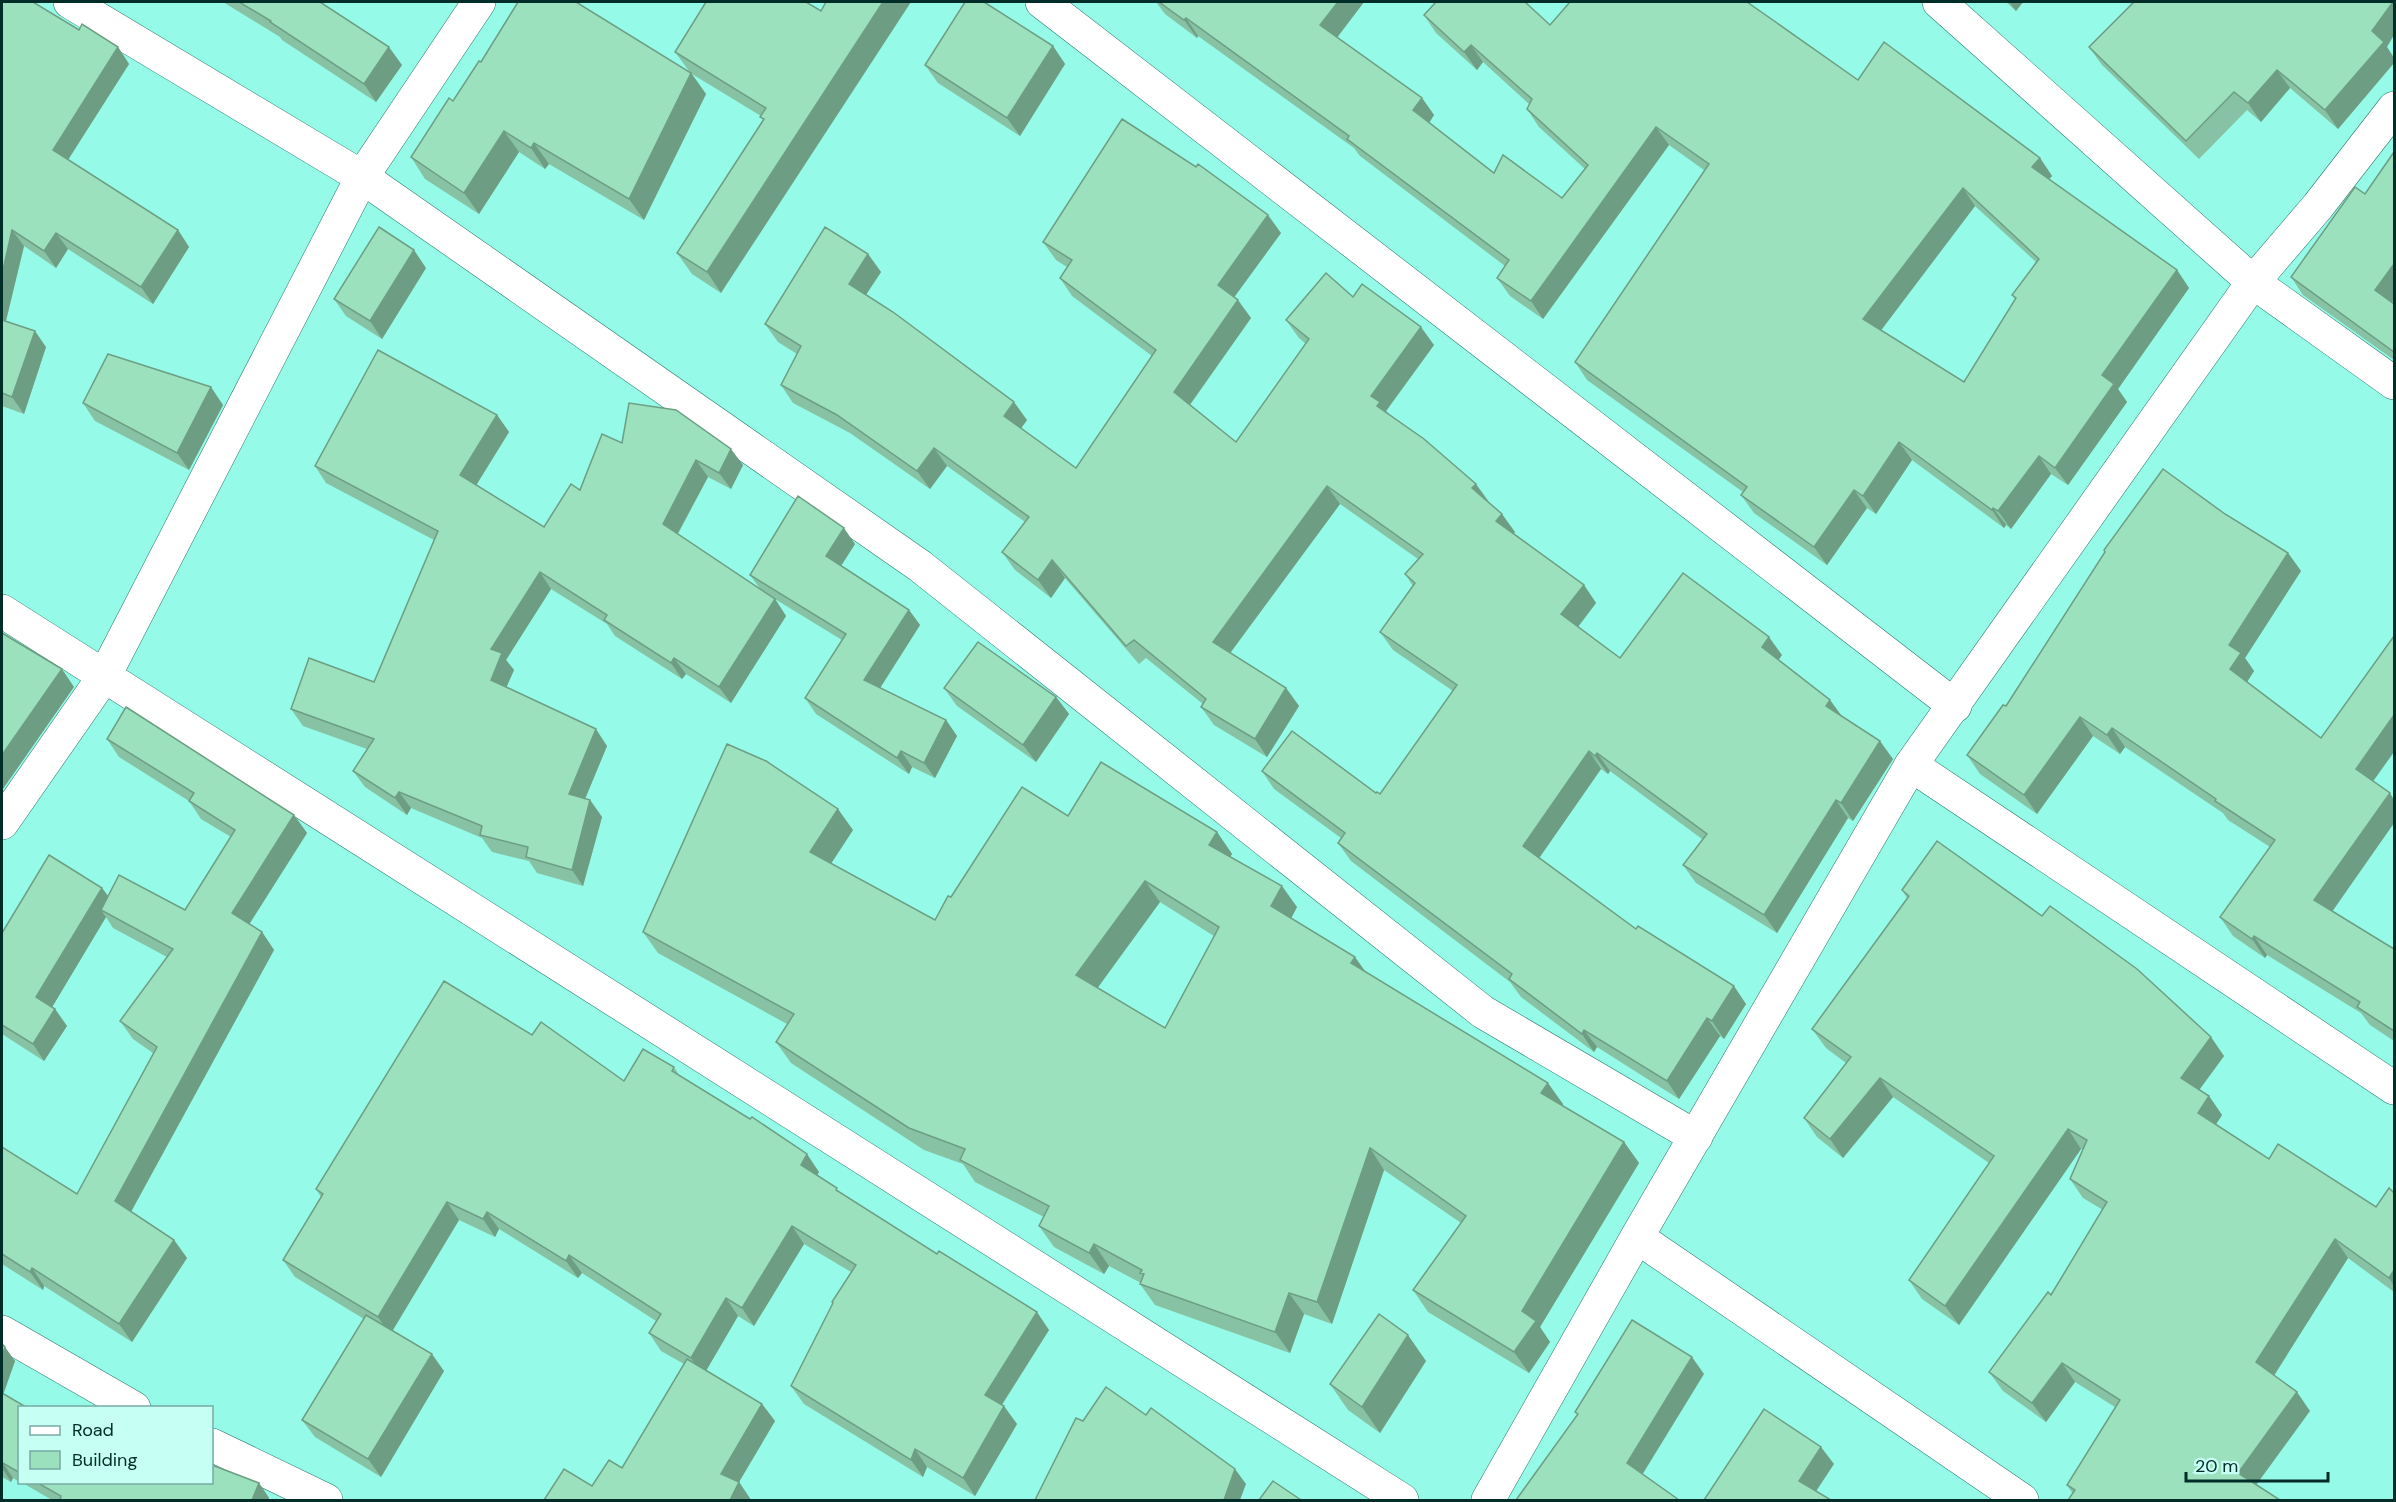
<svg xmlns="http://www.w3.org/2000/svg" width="2396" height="1502" viewBox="0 0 2396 1502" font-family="'DM Sans',sans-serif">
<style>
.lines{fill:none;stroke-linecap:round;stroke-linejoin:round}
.street-casing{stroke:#29786c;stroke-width:34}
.secondary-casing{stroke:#29786c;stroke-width:34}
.street{stroke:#fff;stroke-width:33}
.secondary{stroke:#fff;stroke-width:33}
.wall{fill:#86c2a3;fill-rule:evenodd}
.shaded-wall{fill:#6d9e84}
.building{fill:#9ce1bd;stroke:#6d9e84;stroke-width:1.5;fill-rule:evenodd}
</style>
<rect width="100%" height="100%" fill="#95fae8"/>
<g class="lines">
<g class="street-casing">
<g id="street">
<polyline points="70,2 362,177 920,566 1483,1012 1696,1137"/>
<polyline points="1042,2 1955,706"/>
<polyline points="1939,2 2253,282 2394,383"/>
<polyline points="2,611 1402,1500"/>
<polyline points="1911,765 2394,1088"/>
<polyline points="2,823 105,675 362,177 479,2"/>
<polyline points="1637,1237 2022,1500"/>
<polyline points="2,1332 134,1408"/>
<polyline points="212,1445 326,1500"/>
</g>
</g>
<g class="secondary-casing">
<polyline id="secondary" points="1488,1500 1637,1237 1911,765 2253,282 2318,206 2394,108"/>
</g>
<use href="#street" class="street"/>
<use href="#secondary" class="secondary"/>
</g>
<g class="wall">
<polygon points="2,2 79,30 118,47 129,64 68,160 178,230 189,247 153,304 68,249 56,268 24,246 6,321 46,347 24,414 2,406"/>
<polygon points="223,2 320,2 402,65 376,102 282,40 280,37"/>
<polygon points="806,2 721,293 692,274 677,253 763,120 761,116 692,74 706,94 644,220 549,164 545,169 519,152 479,214 425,179 411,157 453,101 481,62 689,71 675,52"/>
<path d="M1156 2H1364L1337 37 1422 98 1434 115 1429 122 1494 173 1562 198 1585 169 1539 127 1527 109 1529 104 1483 62 1477 70 1436 33 1424 15 1550 25 1858 80 2040 158 2052 176 2049 179 2177 270 2189 288 2118 389 2127 402 2068 485 2051 474 2011 529 2006 525 2004 528 1912 460 1876 514 1867 508 1827 565 1754 513 1741 495 1743 492 1587 380 1575 362 1704 170 1669 145 1543 319 1510 296 1497 278 1505 266 1360 156 1354 148 1198 36 1197 38 1165 14ZM1975 206 2036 262 2012 295 2015 299 1964 382 1881 330Z"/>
<polygon points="2006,2 2023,2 2016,11"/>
<polygon points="1053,46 1065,64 1020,136 938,83 925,65"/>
<polygon points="2089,47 2387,47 2394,58 2394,63 2338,129 2290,88 2261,122 2247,110 2199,159 2102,65"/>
<polygon points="2394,152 2394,299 2392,302 2394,304 2394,360 2303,295 2291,277 2365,194"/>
<polygon points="1281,233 1234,297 1251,318 1190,405 1236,442 1306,344 1299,338 1286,320 1353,297 1434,345 1386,411 1489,502 1515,532 1514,533 1584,585 1596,603 1578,627 1620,658 1782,655 1778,660 1830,700 1841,715 1893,759 1853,821 1848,818 1777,933 1696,883 1683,865 1702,839 1610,771 1608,774 1601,769 1539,858 1636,929 1746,1004 1724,1039 1720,1036 1679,1099 1597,1047 1594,1052 1521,997 1510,982 1351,861 1338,843 1341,838 1274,789 1262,771 1380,794 1453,691 1393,650 1380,632 1413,586 1405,574 1418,559 1340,504 1230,653 1286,688 1299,706 1267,757 1214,725 1201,707 1203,704 1146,658 1139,664 1065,578 1051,598 1015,570 1002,552 1025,522 947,466 930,489 850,433 793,403 781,385 797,354 778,342 765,324 868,254 881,272 866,295 1027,420 1021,428 1076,468 1152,356 1072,296 1060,278 1067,267 1056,260 1043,242"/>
<polygon points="426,268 382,339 346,316 334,299"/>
<polygon points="83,403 223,405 189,470 95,421"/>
<polygon points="497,415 509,432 476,485 544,527 580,490 622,443 743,465 731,489 708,477 678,534 761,590 750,575 855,544 841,566 909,610 920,625 880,688 946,720 957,736 935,778 912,767 909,774 816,714 805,698 842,640 765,593 775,599 786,616 731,703 686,674 682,679 615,636 607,624 551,589 506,660 514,670 506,688 607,746 585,799 590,800 602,817 583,886 537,873 529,861 492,852 482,838 411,808 407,815 365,787 353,771 367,749 303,726 291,709 374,682 434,540 326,483 315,466"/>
<polygon points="2225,514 2288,553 2301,571 2245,658 2254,671 2247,682 2373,781 2394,823 2332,911 2394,949 2394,1041 2370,1025 2361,1013 2267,955 2265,958 2233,936 2220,917 2270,847 2228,820 2223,813 2125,747 2120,754 2093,736 2037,814 1980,774 1967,755 2006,706 2105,552 2104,550"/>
<polygon points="944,688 1056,697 1069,714 1036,762 957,706"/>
<polygon points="107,739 294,815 307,833 249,924 262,932 274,950 131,1212 174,1240 187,1258 132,1342 44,1286 43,1290 2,1264 2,1147 77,1194 153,1053 133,1039 120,1021 167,957 113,928 106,917 52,1007 55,1009 67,1026 44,1061 2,1034 2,933 102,888 108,896 185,910 231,837 201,819 189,801 119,757"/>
<path d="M1068 816 1217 832 1232 854 1230 857 1297 907 1291 918 1366 972 1563 1104 1562 1106 1624 1142 1639 1163 1540 1327 1550 1342 1529 1373 1428 1312 1413 1290 1461 1223 1384 1170 1332 1324 1304 1314 1290 1353 1155 1305 1140 1284 1141 1283 1109 1266 1104 1274 1054 1247 1039 1226 1044 1217 975 1182 963 1164 924 1150 791 1063 776 1042 787 1024 658 953 643 932 853 830 831 863 935 920 951 897ZM1160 902 1214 936 1165 1028 1097 988Z"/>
<polygon points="1902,890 2224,1056 2199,1090 2209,1096 2222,1115 2216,1124 2269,1159 2376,1207 2394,1193 2394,1292 2348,1258 2274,1375 2310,1411 2073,1494 2067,1485 2115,1407 2075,1382 2046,1422 2003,1391 1989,1372 2051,1295 2103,1210 2083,1198 2070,1179 2083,1149 2081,1149 1959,1325 1922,1299 1909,1280 1989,1163 1893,1097 1843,1158 1817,1137 1804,1118 1846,1063 1826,1048 1812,1029 1907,898"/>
<polygon points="532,1035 624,1081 674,1067 679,1075 819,1172 817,1175 841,1193 1049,1330 1002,1405 1017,1424 975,1496 927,1467 923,1477 804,1404 791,1386 833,1304 832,1302 851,1272 804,1244 754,1326 738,1316 706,1371 762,1404 775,1421 739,1482 751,1500 592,1486 622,1468 684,1364 661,1351 649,1333 656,1321 582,1273 578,1278 499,1229 495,1237 459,1220 392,1331 444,1371 381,1477 315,1437 302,1420 364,1319 295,1277 283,1260 321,1197 316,1189"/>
<polygon points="2,1344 15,1361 3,1394 20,1407 20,1482 13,1478 11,1482 2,1477"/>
<polygon points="1426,1361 1380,1433 1348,1410 1330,1384"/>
<polygon points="21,1482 259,1483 269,1498 268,1500 52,1500"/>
</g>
<g class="shaded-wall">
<polygon points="883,2 911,2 721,293 707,272"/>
<polygon points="1338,2 1364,2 1333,43 1320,25"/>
<polygon points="2009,2 2023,2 2016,11"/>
<polygon points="2393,2 2394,2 2394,35 2387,47 2394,58 2394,63 2338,129 2325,110 2372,31"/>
<polygon points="1186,18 1198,36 1197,38 1184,20"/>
<polygon points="1471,45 1483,62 1477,70 1464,52"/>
<polygon points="1053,46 1065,64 1020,136 1007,118"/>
<polygon points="118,47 129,64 64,166 53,150"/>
<polygon points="389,47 402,65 376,102 364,84"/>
<polygon points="2277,70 2290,88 2261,122 2248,103"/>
<polygon points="691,73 706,94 644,220 629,199"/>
<polygon points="1422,98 1434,115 1426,128 1413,110"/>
<polygon points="1656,127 1669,145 1543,319 1531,301"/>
<polygon points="504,131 519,152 479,214 464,193"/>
<polygon points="534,143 549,164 545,169 531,148"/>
<polygon points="2040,158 2052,176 2044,184 2032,167"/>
<polygon points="1963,188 1975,206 1876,337 1863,319"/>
<polygon points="1268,215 1281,233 1230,303 1218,285"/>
<polygon points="12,230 24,246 3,333 2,331 2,274"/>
<polygon points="178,230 189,247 153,304 141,287"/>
<polygon points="56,233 68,249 56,268 44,251"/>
<polygon points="414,250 426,268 382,339 370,321"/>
<polygon points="868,254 881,272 861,302 849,284"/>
<polygon points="2394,264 2394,299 2388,308 2375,290"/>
<polygon points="2177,270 2189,288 2118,389 2127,402 2068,485 2055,468 2102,375"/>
<polygon points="1238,300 1251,318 1186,410 1174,392"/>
<polygon points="1421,327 1434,345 1386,411 1393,420 1390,424 1371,396"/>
<polygon points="35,331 46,347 24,414 12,397"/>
<polygon points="211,387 223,405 189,470 177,453"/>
<polygon points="1014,402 1027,420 1017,434 1004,416"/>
<polygon points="497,415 509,432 472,492 460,475"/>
<polygon points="1899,442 1912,460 1876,514 1863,496"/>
<polygon points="934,448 947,466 930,489 917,471"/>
<polygon points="731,449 743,465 731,489 719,473"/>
<polygon points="2039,456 2051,474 2011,529 1998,511"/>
<polygon points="696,460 708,477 674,540 663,524"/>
<polygon points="1476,484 1489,502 1472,488"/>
<polygon points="1327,486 1340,504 1225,660 1213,642"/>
<polygon points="1854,490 1867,508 1827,565 1814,547"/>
<polygon points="1993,508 2006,525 2004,528 1992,510"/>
<polygon points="1502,514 1515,532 1509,539 1496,521"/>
<polygon points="844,528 855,544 837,572 826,556"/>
<polygon points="2288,553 2301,571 2245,658 2254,671 2243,688 2230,669 2229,645"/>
<polygon points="1052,560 1065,578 1051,598 1038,580"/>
<polygon points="540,572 551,589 506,660 514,670 502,697 491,680 491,649"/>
<polygon points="1584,585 1596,603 1574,632 1561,614"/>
<polygon points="775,599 786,616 731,703 719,687"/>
<polygon points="909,610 920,625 875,696 864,680"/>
<polygon points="1769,637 1782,655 1775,665 1762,647"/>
<polygon points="674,658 686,674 682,679 671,663"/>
<polygon points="62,669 74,687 3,789 2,787 2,755"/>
<polygon points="1286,688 1299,706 1267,757 1255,739"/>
<polygon points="1056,697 1069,714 1036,762 1023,745"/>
<polygon points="1830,700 1843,718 1826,706"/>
<polygon points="2394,715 2394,752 2369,787 2356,769"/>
<polygon points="2080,717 2093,736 2037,814 2024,795"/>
<polygon points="946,720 957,736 935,778 924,763"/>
<polygon points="2112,728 2125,747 2120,754 2107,735"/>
<polygon points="596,729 607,746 580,811 569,794"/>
<polygon points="1880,741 1893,759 1853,821 1841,803"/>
<polygon points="901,751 912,767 909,774 897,758"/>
<polygon points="1589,751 1601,769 1535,864 1523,846"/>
<polygon points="1597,753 1610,771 1608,774 1595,756"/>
<polygon points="399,792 411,808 407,815 395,798"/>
<polygon points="2390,793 2394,800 2394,823 2327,919 2314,900"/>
<polygon points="590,800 602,817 583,886 572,870"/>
<polygon points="1836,800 1848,818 1777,933 1764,915"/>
<polygon points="838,809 853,830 825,873 810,852"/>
<polygon points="294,815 307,833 245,931 232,913"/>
<polygon points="1217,832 1232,854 1224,867 1209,845"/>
<polygon points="1145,881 1160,902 1091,997 1076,975"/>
<polygon points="1282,886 1297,907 1286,928 1271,906"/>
<polygon points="102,888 114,904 101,910 106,917 48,1014 36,997"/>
<polygon points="262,932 274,950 127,1219 115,1201"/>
<polygon points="2254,936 2267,955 2265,958 2252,939"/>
<polygon points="1355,957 1370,978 1351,963"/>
<polygon points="1734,986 1746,1004 1724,1039 1712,1021"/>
<polygon points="55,1009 67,1026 44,1061 33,1044"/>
<polygon points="1707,1018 1720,1036 1679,1099 1667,1081"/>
<polygon points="1584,1030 1597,1047 1594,1052 1582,1034"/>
<polygon points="2211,1037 2224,1056 2194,1097 2181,1078"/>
<polygon points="1880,1078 1893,1097 1843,1158 1830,1139"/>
<polygon points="1548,1083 1563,1104 1556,1115 1541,1093"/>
<polygon points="2209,1096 2222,1115 2211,1132 2198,1113"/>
<polygon points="2068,1129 2081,1149 1959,1325 1945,1306"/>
<polygon points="1624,1142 1639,1163 1540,1327 1550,1342 1529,1373 1514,1352 1522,1311"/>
<polygon points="1370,1148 1384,1170 1332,1324 1317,1302"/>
<polygon points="807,1154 819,1172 813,1183 801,1165"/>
<polygon points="447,1202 459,1220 390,1335 378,1317"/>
<polygon points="487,1212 499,1229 495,1237 483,1219"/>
<polygon points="792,1226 804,1244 754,1326 742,1308"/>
<polygon points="2335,1239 2348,1258 2270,1382 2256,1362"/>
<polygon points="174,1240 187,1258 132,1342 119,1324"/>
<polygon points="1094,1244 1109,1266 1104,1274 1089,1253"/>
<polygon points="569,1255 582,1273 578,1278 566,1261"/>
<polygon points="32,1268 44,1286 43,1290 30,1272"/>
<polygon points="2394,1270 2394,1286 2389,1278"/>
<polygon points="1289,1293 1304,1314 1290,1353 1275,1332"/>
<polygon points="726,1298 738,1316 703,1376 691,1358"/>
<polygon points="1037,1312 1049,1330 997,1412 985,1395"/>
<polygon points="1408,1335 1426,1361 1380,1433 1362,1407"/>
<polygon points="5,1347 15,1361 2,1398 2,1356"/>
<polygon points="432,1354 444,1371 381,1477 368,1459"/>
<polygon points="1692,1357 1704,1374 1639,1480 1627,1463"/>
<polygon points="2062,1363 2075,1382 2046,1422 2032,1403"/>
<polygon points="2297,1392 2310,1411 2251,1492 2238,1473"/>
<polygon points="762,1404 775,1421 739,1482 751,1500 730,1500 721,1474"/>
<polygon points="1004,1406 1017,1424 975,1496 963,1478"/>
<polygon points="1821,1447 1834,1464 1811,1499 1799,1481"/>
<polygon points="915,1449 927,1467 923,1477 911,1460"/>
<polygon points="3,1463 13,1478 11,1482 2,1468"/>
<polygon points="1235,1469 1246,1484 1240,1500 1224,1500"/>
<polygon points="259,1483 269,1498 268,1500 252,1500"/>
</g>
<g class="building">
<polygon points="2,2 33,2 79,30 82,24 118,47 53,150 178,230 141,287 56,233 44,251 12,230 2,274"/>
<polygon points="239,2 320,2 389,47 364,84 270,22 271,21"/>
<polygon points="518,2 576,2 691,73 629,199 534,143 531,148 504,131 464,193 411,157 449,98 453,101 479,61 481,62"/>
<polygon points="706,2 806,2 821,11 826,2 883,2 707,272 677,253 764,119 760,117 766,108 675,52"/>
<polygon points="965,2 984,2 1053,46 1007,118 925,65"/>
<path d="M1159 2H1338L1320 25 1422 98 1413 110 1494 173 1503 155 1562 198 1588 165 1527 109 1532 99 1471 45 1464 52 1424 15 1436 2H1525L1550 25 1570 2H1747L1858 80 1884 42 2040 158 2032 167 2177 270 2102 375 2114 384 2055 468 2039 456 1998 511 1993 508 1992 510 1899 442 1863 496 1854 490 1814 547 1741 495 1747 487 1575 362 1709 164 1656 127 1531 301 1497 278 1509 260 1347 139 1349 136 1186 18 1184 20ZM1963 188 2039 259 2012 295 2016 298 1964 382 1863 319Z"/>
<polygon points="2134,2 2393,2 2372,31 2384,42 2325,110 2277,70 2248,103 2234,92 2186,141 2089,47"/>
<polygon points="1122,119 1196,167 1198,164 1268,215 1218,285 1238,300 1174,392 1236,442 1309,339 1286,320 1326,273 1353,297 1362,284 1421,327 1371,396 1380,402 1377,406 1424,439 1476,484 1472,488 1502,514 1496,521 1584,585 1561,614 1620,658 1683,573 1769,637 1762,647 1830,700 1826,706 1880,741 1841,803 1836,800 1764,915 1683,865 1707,834 1597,753 1595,756 1589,751 1523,846 1636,929 1638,926 1734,986 1712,1021 1707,1018 1667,1081 1584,1030 1582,1034 1509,979 1512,974 1338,843 1345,833 1262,771 1292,731 1376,793 1377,792 1380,794 1457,685 1380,632 1415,583 1405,574 1423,554 1327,486 1213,642 1286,688 1255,739 1201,707 1206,699 1134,640 1126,646 1052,560 1038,580 1002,552 1029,517 934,448 917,471 837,415 781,385 801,346 765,324 825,227 868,254 849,284 893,312 1014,402 1004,416 1076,468 1156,350 1060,278 1072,260 1043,242"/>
<polygon points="2394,152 2394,264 2375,290 2394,304 2394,352 2291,277 2355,187 2365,194"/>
<polygon points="379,227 414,250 370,321 334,299"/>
<polygon points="2,320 35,331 12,397 2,393"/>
<polygon points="378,350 497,415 460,475 544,527 571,484 580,490 602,434 622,443 629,403 676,410 731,449 719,473 696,460 663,524 775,599 719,687 674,658 671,663 604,620 607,615 540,572 491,649 502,653 491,680 596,729 569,794 590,800 572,870 526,857 528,847 480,835 482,826 399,792 395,798 353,771 374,739 291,709 309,658 374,682 438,531 315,466"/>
<polygon points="108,354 211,387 177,453 83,403"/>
<polygon points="2163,469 2225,514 2288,553 2229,645 2241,653 2230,669 2321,738 2394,636 2394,715 2356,769 2390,793 2314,900 2394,949 2394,1031 2357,1007 2360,1002 2254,936 2252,939 2220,917 2275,840 2215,801 2216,799 2112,728 2107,735 2080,717 2024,795 1967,755 2003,705 2006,706 2105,552 2104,550"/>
<polygon points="798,496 844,528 826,556 909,610 864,680 946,720 924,763 901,751 897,758 805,698 846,634 750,575"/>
<polygon points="2,633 62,669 2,755"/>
<polygon points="978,642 1056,697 1023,745 944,688"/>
<polygon points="126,707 294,815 232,913 262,932 115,1201 174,1240 119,1324 32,1268 30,1272 2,1254 2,1147 77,1194 157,1047 120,1021 173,949 101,910 119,875 185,910 235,830 189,801 194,793 107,739"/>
<path d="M727 744 766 761 838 809 810 852 935 920 948 896 951 897 1022 787 1068 816 1101 762 1217 832 1209 845 1282 886 1271 906 1355 957 1351 963 1548 1083 1541 1093 1624 1142 1522 1311 1536 1321 1514 1352 1413 1290 1466 1216 1370 1148 1317 1302 1289 1293 1275 1332 1140 1284 1144 1274 1140 1273 1142 1270 1094 1244 1089 1253 1039 1226 1049 1206 960 1160 965 1149 909 1128 776 1042 794 1014 643 932ZM1145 881 1219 927 1165 1028 1076 975Z"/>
<polygon points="1937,841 2042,916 2050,906 2137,969 2211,1037 2181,1078 2209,1096 2198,1113 2269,1159 2278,1144 2376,1207 2389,1188 2394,1193 2394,1270 2389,1278 2335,1239 2256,1362 2297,1392 2238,1473 2280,1500 2068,1500 2075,1490 2067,1485 2120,1400 2062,1363 2032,1403 1989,1372 2048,1292 2051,1295 2107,1202 2070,1179 2087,1140 2068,1129 1945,1306 1909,1280 1994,1156 1880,1078 1830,1139 1804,1118 1851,1057 1812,1029 1909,896 1902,890"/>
<polygon points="49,855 102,888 36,997 55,1009 33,1044 2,1025 2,933"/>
<polygon points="444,981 532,1035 541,1022 624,1081 643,1049 674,1067 672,1071 750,1119 752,1117 807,1154 801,1165 837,1188 836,1190 937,1254 939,1251 1037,1312 985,1395 1004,1406 963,1478 915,1449 911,1460 791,1386 833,1303 832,1302 856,1265 792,1226 742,1308 726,1298 691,1358 649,1333 661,1314 569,1255 566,1261 487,1212 483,1219 447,1202 378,1317 283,1260 323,1194 316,1189"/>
<polygon points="1379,1314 1408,1335 1362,1407 1330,1384"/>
<polygon points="366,1315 432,1354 368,1459 302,1420"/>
<polygon points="1632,1320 1692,1357 1627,1463 1679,1500 1516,1500 1578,1414 1575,1412"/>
<polygon points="2,1344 5,1347 2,1356"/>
<polygon points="687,1359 762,1404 721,1474 739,1482 730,1500 544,1500 564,1469 592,1486 609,1460 622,1468"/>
<polygon points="1106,1387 1146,1415 1151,1408 1235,1469 1224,1500 1035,1500 1076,1418 1083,1421"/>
<polygon points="2,1393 26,1407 20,1407 20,1473 3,1463 2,1465"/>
<polygon points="1764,1409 1821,1447 1799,1481 1831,1500 1704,1500"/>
<polygon points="212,1465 259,1483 252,1500 60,1500 61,1496 36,1482 212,1482"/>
<polygon points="1273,1481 1301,1500 1259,1500"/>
</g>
<rect width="2396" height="1502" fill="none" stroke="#002d27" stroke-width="6"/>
<rect x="18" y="1406" width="195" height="78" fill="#c6fff4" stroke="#77aba2" stroke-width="1.5"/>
<rect x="30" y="1426" width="30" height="9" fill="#ffffff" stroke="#77aba2" stroke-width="1.5"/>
<text x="72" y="1436" font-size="18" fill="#002d27">Road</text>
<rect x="30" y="1451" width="30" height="18" fill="#9ce1bd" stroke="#77aba2" stroke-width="1.5"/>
<text x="72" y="1466" font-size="18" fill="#002d27">Building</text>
<path d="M2186 1472v9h142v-9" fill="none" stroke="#002d27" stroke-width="3"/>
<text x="2195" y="1472" font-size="18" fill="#002d27" stroke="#c6fff4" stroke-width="4.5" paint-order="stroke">20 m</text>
</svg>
